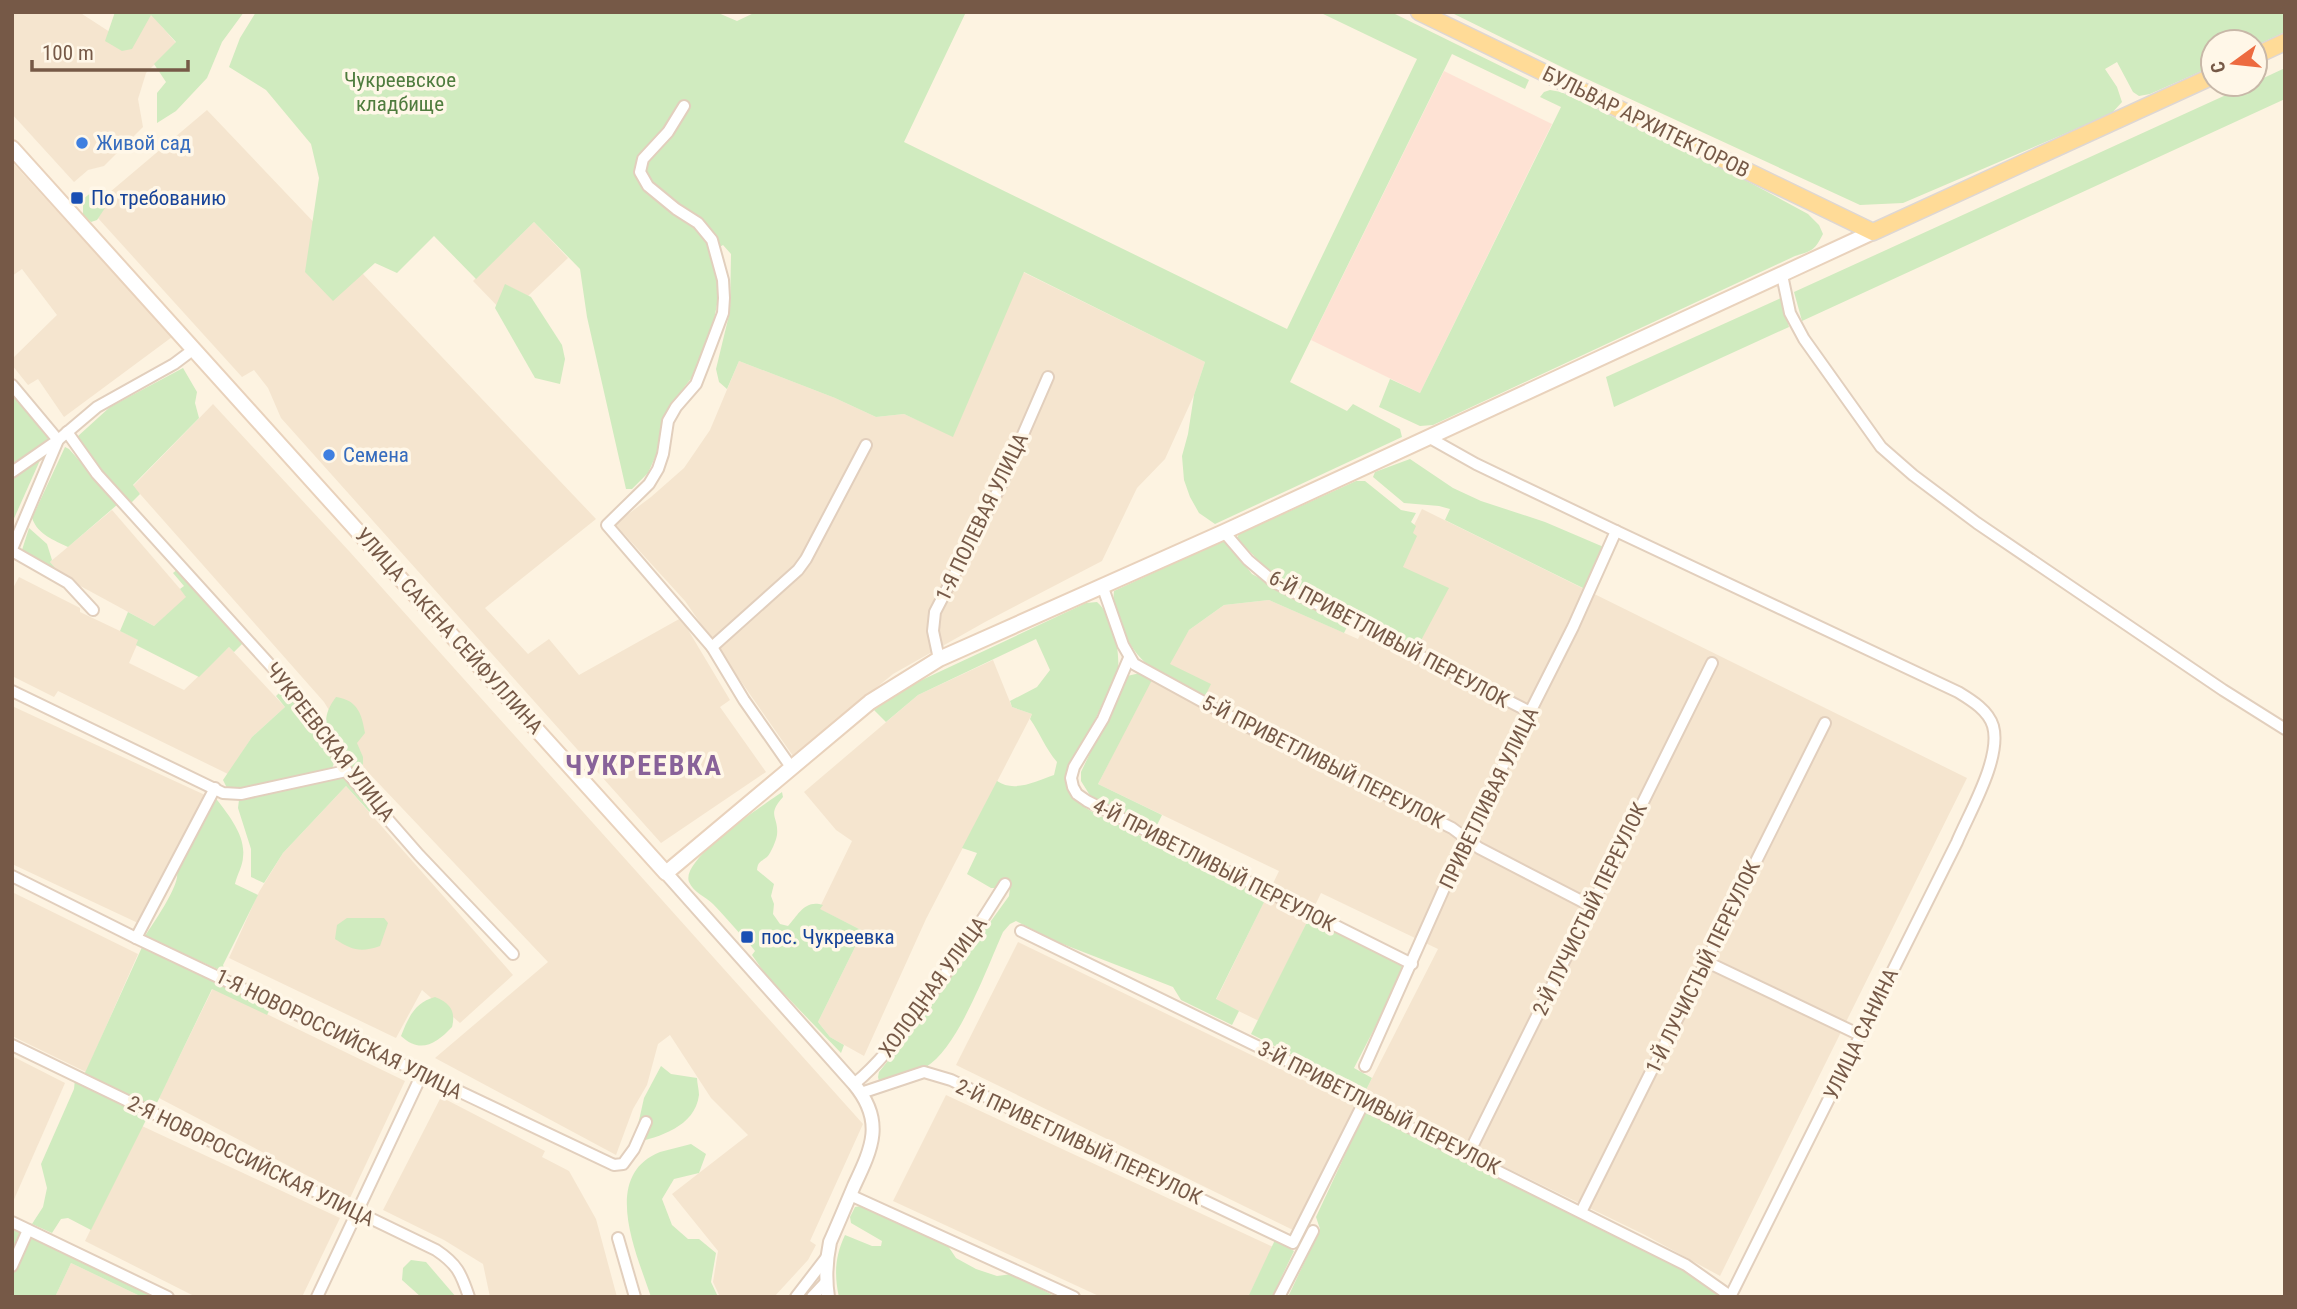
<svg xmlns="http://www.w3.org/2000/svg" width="2297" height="1309" viewBox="0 0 2297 1309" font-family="'Roboto Condensed',sans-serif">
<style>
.residential{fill:#f5e5cf}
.commercial{fill:#fee2d4}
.green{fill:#d0ebbf}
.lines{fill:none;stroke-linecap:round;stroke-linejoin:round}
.minor-casing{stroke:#e2cfbd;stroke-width:14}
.tertiary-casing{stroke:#e2cfbd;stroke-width:16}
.secondary-casing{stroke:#e9d2bc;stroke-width:18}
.primary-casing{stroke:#ded7d3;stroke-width:19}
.minor{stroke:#fff;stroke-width:10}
.tertiary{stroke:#fff;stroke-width:12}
.secondary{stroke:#fff;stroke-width:14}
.primary{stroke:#ffdb97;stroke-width:16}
.shop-dot{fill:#3f7fe0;stroke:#fff7e8;stroke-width:2.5}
.transit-dot{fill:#1a4fb4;stroke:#fff7e8;stroke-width:2.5}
.labels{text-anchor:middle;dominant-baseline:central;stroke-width:7;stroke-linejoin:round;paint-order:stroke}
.park-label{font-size:21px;fill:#4f7c3e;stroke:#fff7e8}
.street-label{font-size:21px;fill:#765947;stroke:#fff7e8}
.shop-label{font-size:21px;fill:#366cbe;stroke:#fff7e8;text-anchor:start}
.transit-label{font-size:21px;fill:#164399;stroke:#fff7e8;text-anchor:start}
.district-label{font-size:28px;font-weight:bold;letter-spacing:2px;fill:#886299;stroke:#fff7e8}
</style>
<rect width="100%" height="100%" fill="#fdf3e1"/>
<g class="residential">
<polygon points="12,12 79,12 116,36 149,12 176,43 146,73 138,99 143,127 104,166 88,170 74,182 12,114"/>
<polygon points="207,110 596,519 485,608 528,654 549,639 579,675 681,618 730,700 720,707 766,772 661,843 281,418 268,388 254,370 242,377 97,217 100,206 112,195 110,192"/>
<polygon points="12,162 172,337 64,417 38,379 28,385 12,365 12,359 57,315 22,269 12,276"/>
<polygon points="534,222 568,258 507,316 473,281"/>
<polygon points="1023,272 1205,362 1194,395 1165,459 1137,488 1102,561 985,622 893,674 793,756 685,601 615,524 651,497 684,468 710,430 739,361 835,398 876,417 904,414 953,436"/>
<polygon points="213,404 349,551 863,1124 810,1241 816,1245 808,1260 774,1297 720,1297 713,1282 718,1251 672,1194 748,1135 711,1098 670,1035 658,1044 647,1085 633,1109 616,1155 435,1058 548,962 365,769 324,702 133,486"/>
<polygon points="1422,509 1967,778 1720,1276 1645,1235 1480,1155 1365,1092 1438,949 1321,893 1259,1021 1216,1000 1279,871 1098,784 1146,688 1189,630 1224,605 1269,600 1358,639"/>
<polygon points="112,510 187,597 154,626 62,576 50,562"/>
<polygon points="19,577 80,608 80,612 139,640 129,663 184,690 229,647 285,707 252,737 228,774 58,691 54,697 12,676 12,590"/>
<polygon points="993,660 1012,707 1032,714 926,919 864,1056 830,1037 818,1022 863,931 819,909 852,841 836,830 804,792 918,695"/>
<polygon points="12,706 205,795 138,923 12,864"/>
<polygon points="346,786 513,975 460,1023 422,990 396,1038 229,958 259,892 283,853"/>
<polygon points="12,892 138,954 86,1072 12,1036"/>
<polygon points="1018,942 1357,1106 1295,1231 956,1065"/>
<polygon points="213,988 405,1081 350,1198 159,1098"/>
<polygon points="12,1056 65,1083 12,1204"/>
<polygon points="946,1095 1273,1247 1248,1297 1101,1297 893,1201"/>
<polygon points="441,1097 545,1151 542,1157 569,1171 596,1219 617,1297 490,1297 483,1264 444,1240 383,1210"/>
<polygon points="142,1126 340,1218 302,1297 196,1297 85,1241"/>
<polygon points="71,1263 142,1297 55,1297"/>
</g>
<polygon class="commercial" points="1444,71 1552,124 1420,393 1311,340"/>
<g class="green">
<polygon points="115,12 244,12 222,42 207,78 176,111 157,123 157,93 166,82 154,64 176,42 151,15 132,49 122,51 105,41"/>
<polygon points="256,12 716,12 737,21 756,12 966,12 904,142 1287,329 1417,59 1319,12 1391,12 1529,80 1525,89 1452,54 1290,382 1347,411 1353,404 1400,429 1402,437 1215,524 1199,513 1190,497 1184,480 1182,456 1188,434 1194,395 1205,362 1024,272 953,437 904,414 876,417 835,398 739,361 727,389 719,382 716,369 730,311 731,254 723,245 711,252 719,294 714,320 693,376 668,408 661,426 661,444 648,473 632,489 626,489 587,317 580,269 534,222 476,279 434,236 397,273 375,263 333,301 305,272 319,178 311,144 266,90 229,67 240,38"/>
<polygon points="1450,12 2285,12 2285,32 2255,46 2255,42 2213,42 2213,66 2150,94 2139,96 2133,92 2117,62 2105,69 2117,87 2122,102 2111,114 1903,203 1860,205 1576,74"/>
<polygon points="2285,68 2285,99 1802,321 1794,292 2250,84 2255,84 2255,82"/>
<path d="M1550 90 1561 92 1734 174 1808 214 1819 225 1823 234C1815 250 1812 251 1795 256L1433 425 1420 426 1379 407 1390 379 1420 393 1561 107 1540 97 1544 92Z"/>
<polygon points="100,191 105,195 109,202 97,220 91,222 83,215 83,199 92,192"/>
<polygon points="505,284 531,297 562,345 565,359 560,384 535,378 495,308"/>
<polygon points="1781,298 1789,327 1614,407 1606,377"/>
<polygon points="183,368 197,392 195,403 199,418 133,485 140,494 132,502 128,503 95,466 77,437 110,407"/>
<polygon points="12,391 46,431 48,439 12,465"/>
<path d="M65 447 69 449 118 504 68 547C54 540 38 535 32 518Z"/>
<polygon points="41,458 12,523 12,478"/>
<polygon points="1410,459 1453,488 1481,501 1545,522 1606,548 1585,589 1445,520 1450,509 1439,506 1404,503 1373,477 1375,472"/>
<polygon points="1356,481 1365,481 1401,510 1416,513 1411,522 1416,526 1413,533 1417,536 1403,567 1449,588 1418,646 1273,576 1237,538 1239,534"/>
<polygon points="29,528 47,544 52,560 50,562 56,569 22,550"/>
<path d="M1226 541 1252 574 1348 625 1344 633 1269 600 1224 605 1189 630 1170 664 1211 684 1205 696C1166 676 1140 671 1122 628 1117 615 1112 606 1114 591L1220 542Z"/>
<polygon points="178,569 244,642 234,652 229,647 199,677 136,645 138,640 120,631 128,612 154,626 186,597 180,589 184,586 173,573"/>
<path d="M1097 602C1113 616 1120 649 1118 670L1067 781C1069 799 1080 804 1094 813L1266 898 1216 999 1239 1011 1232 1025 1181 1000 1173 987 1055 941 1016 921 1010 924 1003 932C987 968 958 1048 926 1067 913 1074 894 1077 879 1081L878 1077 879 1072 911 1032 1009 896 1010 888H991L967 874 977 853 962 848 997 781C1014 793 1037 781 1054 775L1057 762C1045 748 1040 733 1030 719L1032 714 1012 707 1010 701 1037 687 1050 670 1036 639 918 695 886 722 874 710 909 686 1086 603Z"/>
<polygon points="1140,673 1152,680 1098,784 1162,815 1155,829 1091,797 1081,781 1081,772 1127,676"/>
<polygon points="285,687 309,715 335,760 332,769 237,790 227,788 223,780 252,737 285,707 276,696"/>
<path d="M336 697C358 700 362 715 365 733L357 743 363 757V764L360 769 352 770C335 744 313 727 336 697Z"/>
<polygon points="328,777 346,778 378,812 374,817 346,786 283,853 264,883 251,877 251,849 238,808 239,800 245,796"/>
<path d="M782 792 783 797C766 816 779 816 777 835 776 841 771 853 767 857 761 862 758 861 757 870L774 884 771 896 774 904 773 914 780 924 788 926C798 915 805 899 823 905L820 909 863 931 818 1022 830 1037 844 1045 841 1053 766 975 752 955 755 951 748 942 750 939 746 932 742 936C732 925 723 914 713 904 705 896 694 893 689 882 680 859 764 805 782 792Z"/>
<path d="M205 795 214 796C227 813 246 835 243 857 243 865 237 875 235 884L258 895 223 965 226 973 145 936C154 922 175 892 177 877 178 869 176 862 174 854Z"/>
<path d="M347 918H384L388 923 380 946C360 953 352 950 335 939L337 925Z"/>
<polygon points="1309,918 1402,963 1401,977 1354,1068 1372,1078 1365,1092 1251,1034"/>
<polygon points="143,945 271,1007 267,1015 212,989 154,1109 84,1075"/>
<path d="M435 997C450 1003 456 1011 452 1027 436 1044 420 1054 401 1036 408 1018 415 1002 435 997Z"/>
<path d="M661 1066 671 1074 697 1078C697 1083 699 1090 699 1095 695 1127 659 1137 634 1143L644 1098Z"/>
<polygon points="75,1079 147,1118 91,1230 68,1218 61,1219 52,1233 32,1224 43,1207 47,1188 41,1164 74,1089"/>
<polygon points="1365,1112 1688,1273 1721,1297 1288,1297 1320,1229 1316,1217"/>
<path d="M691 1144 706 1154 699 1173 674 1179 662 1199 672 1225 688 1239H699L716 1253 711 1282 718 1297H651C637 1254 600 1176 660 1152 670 1149 681 1147 691 1144Z"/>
<path d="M861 1206 948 1246 956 1258 976 1269 997 1276 1012 1274 1056 1297H839C834 1275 835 1256 845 1235L872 1246H881L882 1241 851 1223 850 1217 855 1207Z"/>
<polygon points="12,1226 161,1297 142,1297 71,1263 55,1297 12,1297"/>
<polygon points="1275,1240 1294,1251 1272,1297 1248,1297"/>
<polygon points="411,1260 426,1262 456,1297 421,1297 402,1280 403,1268"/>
</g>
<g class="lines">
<g class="minor-casing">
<g id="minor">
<polyline points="684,106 668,132 643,159 640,172 648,186 676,209 698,223 712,240 723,280 724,298 723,313 703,366 696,384 676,407 668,421 663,454 658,469 649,484 607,525 712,647 744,700 791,767"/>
<polyline points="1782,275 1790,313 1804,339 1881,447 1913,475 1977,523 2223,690 2285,729"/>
<polyline points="12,385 58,440 12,472"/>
<polyline points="67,432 97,474 291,688 319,725 350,776 419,855 513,954"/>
<path d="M1428 437 1476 464 1616 531 1958 692C1971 700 1988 710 1993 726 2002 758 1969 813 1957 842L1730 1297"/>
<polyline points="1224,532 1248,560 1274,582 1530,712"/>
<polyline points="12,549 58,440 97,407 174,364 194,349"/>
<polyline points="12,551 68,583 93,610"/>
<polyline points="1102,585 1123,645 1134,664 1260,733 1452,828 1479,848 1591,906"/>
<polyline points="712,647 798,570 806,559 866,445"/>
<polyline points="1129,658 1103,719 1074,767 1071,778 1073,787 1077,794 1087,801 1412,964"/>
<polyline points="939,659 933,631 935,612 1001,485 1048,377"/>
<polyline points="12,691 223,793 241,794 346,771"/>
<polyline points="12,876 136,938 614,1165 623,1164 634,1149 646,1122"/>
<polyline points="1021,931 1345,1089 1356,1095 1363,1104 1686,1265 1730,1296"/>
<polyline points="136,938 215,788"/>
<polyline points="1707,962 1860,1035"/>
<path d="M12 1045 436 1250C457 1264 461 1273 469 1297"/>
<polyline points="1365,1066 1466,839 1573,627 1616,531"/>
<path d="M854 1084C881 1062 901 1034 922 1006 951 967 979 926 1005 884"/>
<polyline points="861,1093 924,1072 951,1080 1293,1243 1363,1104"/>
<polyline points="1468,1155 1712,663"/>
<polyline points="850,1195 1074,1297"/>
<polyline points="1581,1212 1825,723"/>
<polyline points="12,1222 168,1297"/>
<polyline points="618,1238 635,1297"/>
<polyline points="12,1266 28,1230"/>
<polyline points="317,1297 422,1074"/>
<polyline points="796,1297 826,1258"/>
<polyline points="812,1297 826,1282"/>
<polyline points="1279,1297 1313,1231"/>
</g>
</g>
<g class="tertiary-casing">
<path id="tertiary" d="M666 873 854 1084C885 1121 872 1148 854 1186 846 1205 838 1224 830 1242 826 1261 825 1278 828 1297"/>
</g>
<g class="secondary-casing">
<polyline id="secondary" points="12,148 666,873 870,702 939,659 1224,532 1873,232"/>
</g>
<g class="primary-casing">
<g id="primary">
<polyline points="1419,12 1873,232 2213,76"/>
<polyline points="2255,56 2285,42"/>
</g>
</g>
<use href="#minor" class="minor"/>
<use href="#tertiary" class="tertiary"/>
<use href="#secondary" class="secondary"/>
<use href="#primary" class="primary"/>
</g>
<g class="shop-dot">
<circle cx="82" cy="143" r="7"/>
<circle cx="329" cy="455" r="7"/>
</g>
<g class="transit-dot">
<rect x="70" y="191" width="14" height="14" rx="3.5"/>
<rect x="740" y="930" width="14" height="14" rx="3.5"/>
</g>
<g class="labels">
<g class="park-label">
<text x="400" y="80">Чукреевское<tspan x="400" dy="24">кладбище</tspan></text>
</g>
<g class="street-label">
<text transform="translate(1646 122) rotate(26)">БУЛЬВАР АРХИТЕКТОРОВ</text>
<text transform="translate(982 517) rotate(-64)">1-Я ПОЛЕВАЯ УЛИЦА</text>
<text transform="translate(449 631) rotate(48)">УЛИЦА САКЕНА СЕЙФУЛЛИНА</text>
<text transform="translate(1389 639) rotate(28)">6-Й ПРИВЕТЛИВЫЙ ПЕРЕУЛОК</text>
<text transform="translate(330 742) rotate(52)">ЧУКРЕЕВСКАЯ УЛИЦА</text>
<text transform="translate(1323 762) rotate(27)">5-Й ПРИВЕТЛИВЫЙ ПЕРЕУЛОК</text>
<text transform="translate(1489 798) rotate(-64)">ПРИВЕТЛИВАЯ УЛИЦА</text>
<text transform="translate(1214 865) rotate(27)">4-Й ПРИВЕТЛИВЫЙ ПЕРЕУЛОК</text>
<text transform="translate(1590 909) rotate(-64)">2-Й ЛУЧИСТЫЙ ПЕРЕУЛОК</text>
<text transform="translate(1703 967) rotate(-64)">1-Й ЛУЧИСТЫЙ ПЕРЕУЛОК</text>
<text transform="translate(933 987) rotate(-54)">ХОЛОДНАЯ УЛИЦА</text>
<text transform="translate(339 1034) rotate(26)">1-Я НОВОРОССИЙСКАЯ УЛИЦА</text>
<text transform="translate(1861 1034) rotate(-64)">УЛИЦА САНИНА</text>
<text transform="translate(1379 1108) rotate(27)">3-Й ПРИВЕТЛИВЫЙ ПЕРЕУЛОК</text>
<text transform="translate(1079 1142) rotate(25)">2-Й ПРИВЕТЛИВЫЙ ПЕРЕУЛОК</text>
<text transform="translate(251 1161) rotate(26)">2-Я НОВОРОССИЙСКАЯ УЛИЦА</text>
</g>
<g class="shop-label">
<text x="96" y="143">Живой сад</text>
<text x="343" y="455">Семена</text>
</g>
<g class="transit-label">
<text x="91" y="198">По требованию</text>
<text x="761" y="937">пос. Чукреевка</text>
</g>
<g class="district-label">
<text x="644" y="765">ЧУКРЕЕВКА</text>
</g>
</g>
<rect width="2297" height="1309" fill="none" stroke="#765947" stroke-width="28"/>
<g transform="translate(2234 63) rotate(255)"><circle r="33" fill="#fff7e8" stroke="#c8b8a8" stroke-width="2"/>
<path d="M0-5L12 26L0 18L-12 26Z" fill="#ed6b40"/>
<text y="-10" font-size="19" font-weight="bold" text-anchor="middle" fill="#765947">С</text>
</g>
<path d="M32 60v10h156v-10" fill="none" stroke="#765947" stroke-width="3.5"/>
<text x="42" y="60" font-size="21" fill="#765947" stroke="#fff7e8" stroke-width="5" paint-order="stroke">100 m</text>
</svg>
